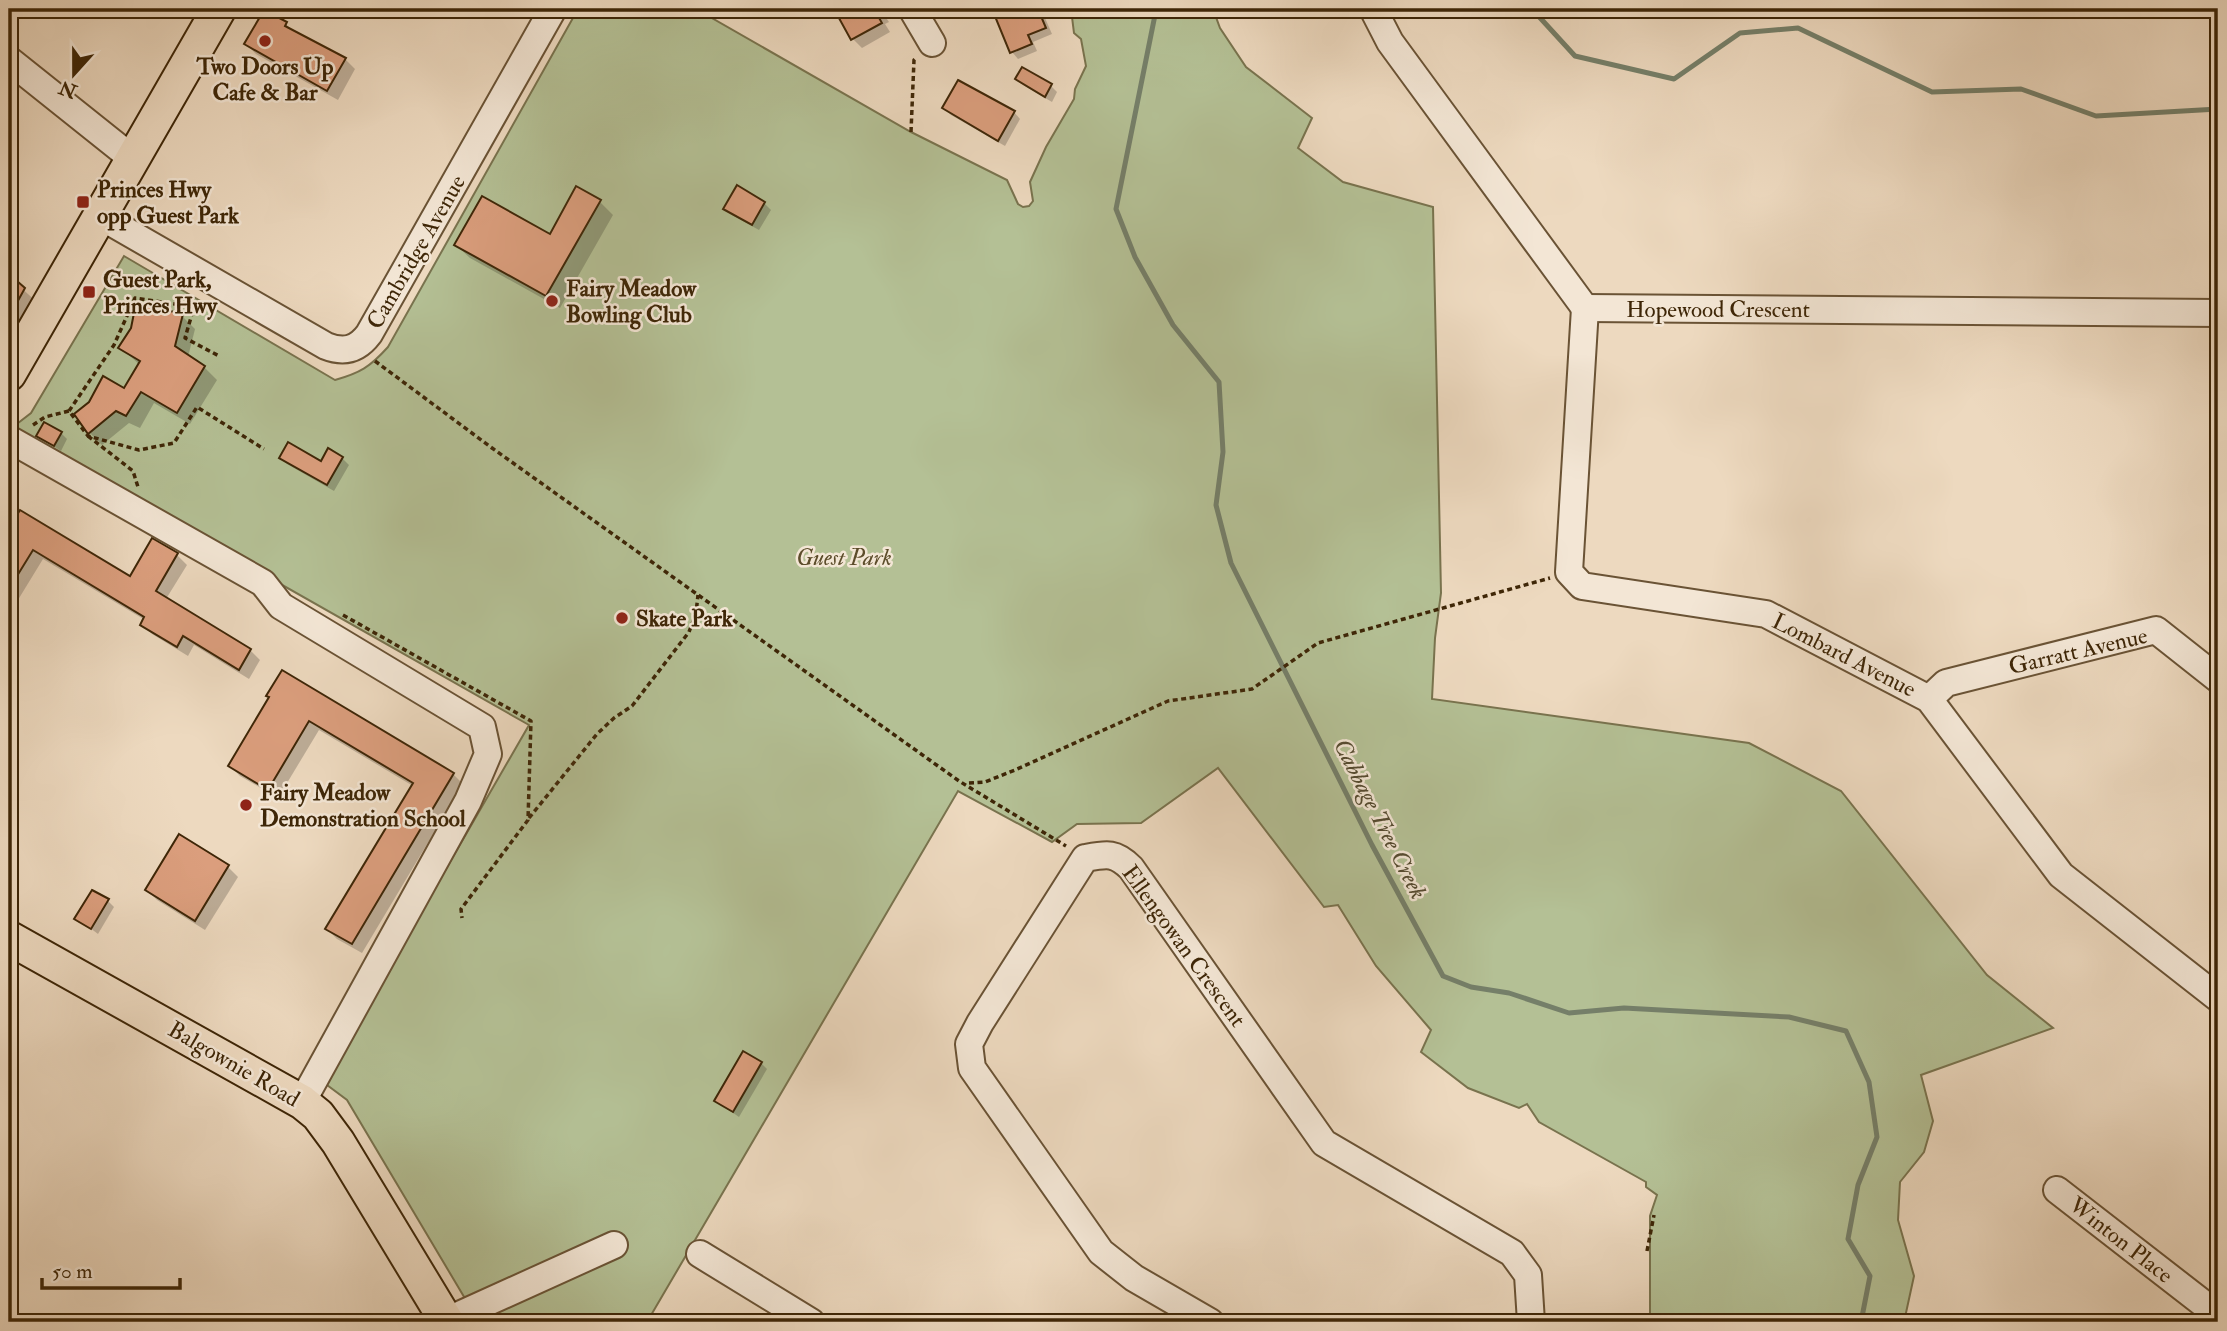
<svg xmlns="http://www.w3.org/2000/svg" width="2227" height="1331" viewBox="0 0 2227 1331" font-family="'IM FELL Double Pica',serif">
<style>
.green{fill:#b4c095;stroke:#79734e;stroke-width:2}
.shadow{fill:#0003}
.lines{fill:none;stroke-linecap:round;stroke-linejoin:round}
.stream{stroke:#757f69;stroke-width:5}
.building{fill:#db9e7d;stroke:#3e2607;stroke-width:2}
.minor-casing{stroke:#6a5335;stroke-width:30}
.major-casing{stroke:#3e2607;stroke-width:37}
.path{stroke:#3e2607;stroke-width:3.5;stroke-dasharray:5 3.5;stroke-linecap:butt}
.minor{stroke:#f3e6d5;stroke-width:26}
.major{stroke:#edd9bf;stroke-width:33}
.poi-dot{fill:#8f2418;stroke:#f3e6d5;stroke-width:2.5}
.labels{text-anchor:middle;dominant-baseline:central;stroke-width:5;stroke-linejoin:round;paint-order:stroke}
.poi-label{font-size:23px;font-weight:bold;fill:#3e2607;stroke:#f3e6d5;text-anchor:start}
.street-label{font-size:23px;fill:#3e2607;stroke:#f3e6d5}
.park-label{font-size:23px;font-style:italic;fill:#5c4c2a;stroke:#f3e6d5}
.water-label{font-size:24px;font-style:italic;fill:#554b30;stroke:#f3e6d5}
</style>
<rect width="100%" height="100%" fill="#edd9bf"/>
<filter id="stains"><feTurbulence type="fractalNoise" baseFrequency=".00286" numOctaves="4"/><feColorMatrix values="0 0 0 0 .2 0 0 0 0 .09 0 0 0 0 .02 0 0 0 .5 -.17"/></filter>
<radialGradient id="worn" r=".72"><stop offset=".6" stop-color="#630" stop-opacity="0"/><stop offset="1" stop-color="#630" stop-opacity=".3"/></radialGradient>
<path class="green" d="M578 9H696L911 132 1007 180 1018 204 1023 207 1029 206 1033 201 1030 182 1046 147 1074 99 1075 89 1086 66 1081 39 1074 33 1071 9H1213L1220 28 1246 67 1312 118 1298 148 1343 182 1433 207 1441 593 1435 638 1432 699 1749 743 1841 791 1987 975 2053 1028 1921 1075 1933 1121 1924 1152 1900 1182 1898 1220 1914 1276 1904 1322H1650V1216L1657 1195 1646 1187V1182L1539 1122 1527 1104 1519 1108 1468 1088 1421 1052 1431 1030 1376 966 1338 905 1324 907 1218 768 1141 823 1077 824 1052 842 958 791 647 1322H479L347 1100 323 1082 529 725 9 430 31 413 124 256 335 380C360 373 370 367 388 347Z"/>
<g class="shadow">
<polygon points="836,9 880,9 889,22 885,24 890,32 862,48 853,39"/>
<polygon points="989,9 1026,9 1030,15 1038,11 1045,18 1052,34 1033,42 1037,51 1018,59 1012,52 999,20"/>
<polygon points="286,24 295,34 345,59 355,69 338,100 256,54 246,44"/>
<polygon points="1017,78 1051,86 1057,92 1052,102 1023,85"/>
<polygon points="944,108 1014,112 1020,119 1005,146 951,115"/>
<polygon points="737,188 764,203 771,210 759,230 732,215 725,208"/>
<polygon points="599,201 613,215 560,308 470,258 456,245 550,236"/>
<polygon points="9,277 38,303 9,354"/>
<polygon points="182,316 195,329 188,357 204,367 217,380 190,424 154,403 140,428 129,423 102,445 89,432 125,391 140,365 121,348"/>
<polygon points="61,433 67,439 61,451 38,436"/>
<polygon points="281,458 322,463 342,458 349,465 334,491 287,464"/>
<polygon points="21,512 130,578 153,541 177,555 187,565 166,599 250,650 260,660 249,679 194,645 188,656 152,634 142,624 145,620 43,559 10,613 19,622 9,639 9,532"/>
<polygon points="271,698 453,774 463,784 362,953 337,939 327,929 413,786 319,730 278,798 240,776 230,766"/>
<polygon points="180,837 228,867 238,877 205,930 157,900 147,890"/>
<polygon points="108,901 114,907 98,934 77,918"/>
<polygon points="761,1063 767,1069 739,1117 716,1101"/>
</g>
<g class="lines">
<g class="stream">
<polyline points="1153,9 1155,15 1116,209 1135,257 1173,325 1219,382 1223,452 1216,505 1231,563 1372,845 1443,976 1471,987 1509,993 1569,1013 1624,1008 1789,1017 1846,1031 1869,1082 1877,1137 1858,1185 1848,1239 1870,1276 1861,1322"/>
<polyline points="1532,9 1575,56 1674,79 1740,33 1798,28 1932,92 2021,89 2096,116 2218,109"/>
</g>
</g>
<g class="building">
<polygon points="834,9 874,9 882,23 851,40"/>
<polygon points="992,9 1038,9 1046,28 1028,35 1032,44 1010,53"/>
<polygon points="264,10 287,22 285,26 346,58 327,91 244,44"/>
<polygon points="1022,67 1052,84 1045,97 1015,79"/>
<polygon points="958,80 1015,111 998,141 942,108"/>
<polygon points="737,185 765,202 752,225 723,209"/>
<polygon points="576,186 601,200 546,296 454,245 482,196 550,234"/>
<polygon points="9,274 25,288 9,317"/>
<polygon points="136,303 183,314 175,346 205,366 177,413 141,392 126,416 116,411 88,434 74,414 89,402 103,376 124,388 140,361 118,348 131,328"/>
<polygon points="44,422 62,432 54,446 36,436"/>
<polygon points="288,442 321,461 328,448 343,457 327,485 279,458"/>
<polygon points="20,510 130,576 152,538 178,553 156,591 251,649 239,670 183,636 177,647 140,625 144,617 33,550 9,589 9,528"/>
<polygon points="282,670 454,773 352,944 325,929 413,783 309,721 268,790 228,766 269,697 266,696"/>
<polygon points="179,834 229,865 195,921 145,890"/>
<polygon points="92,890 109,899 91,929 74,919"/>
<polygon points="743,1051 762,1062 733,1112 714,1101"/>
</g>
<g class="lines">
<g class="minor-casing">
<g id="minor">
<polyline points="912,9 932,43"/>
<polyline points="1373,9 1390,42 1585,308"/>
<polyline points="9,60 133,159"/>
<path d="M100 216 326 346C344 353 357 350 369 334L553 9"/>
<polyline points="1585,308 1569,572 1582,586 1766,614 1929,699 2061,875 2218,998"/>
<polyline points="1585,308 2218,313"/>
<polyline points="9,439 263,583 281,606 482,727 488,754 468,801 302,1102"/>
<polyline points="1929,699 1946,683 2156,630 2218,679"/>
<polyline points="2057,1190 2218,1315"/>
<polyline points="700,1254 811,1322"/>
<polyline points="446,1321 614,1245"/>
<path d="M1210 1322 1134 1278 1101 1252 972 1068 969 1044 980 1023 1085 858C1107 854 1115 852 1131 868L1324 1143 1512 1253 1528 1275 1531 1322"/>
</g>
</g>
<g class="major-casing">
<g id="major">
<polyline points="9,374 219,9"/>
<polyline points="9,938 302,1102 318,1115 338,1142 447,1322"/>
</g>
</g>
<g class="path">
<polyline points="911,132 914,60 916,58"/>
<polyline points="375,361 492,448 959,781 1066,846"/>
<polyline points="69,411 114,345 135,298 194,307 185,338 219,356"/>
<polyline points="33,425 45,417 69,411 88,436 139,450 174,443 197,407 264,449"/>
<polyline points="88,436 133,471 138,487"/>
<polyline points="343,615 531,721 528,820 461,909 462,918"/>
<polyline points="969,783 985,782 1015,770 1168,701 1252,689 1318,643 1550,578"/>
<polyline points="529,818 597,734 614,718 632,706 689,632 696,613 698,595"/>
<polyline points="1647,1251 1654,1215"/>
</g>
<use href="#minor" class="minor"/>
<use href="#major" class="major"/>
</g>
<g class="poi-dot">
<circle cx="265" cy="41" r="7"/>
<rect x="76" y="195" width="14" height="14" rx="3.5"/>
<rect x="82" y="285" width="14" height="14" rx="3.5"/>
<circle cx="552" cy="301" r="7"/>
<circle cx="622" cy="618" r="7"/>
<circle cx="246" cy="805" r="7"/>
</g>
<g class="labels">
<g class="poi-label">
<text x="265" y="66" text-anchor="middle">Two Doors Up<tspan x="265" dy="26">Cafe &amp; Bar</tspan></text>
<text x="97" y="189">Princes Hwy<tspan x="97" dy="26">opp Guest Park</tspan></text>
<text x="103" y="279">Guest Park,<tspan x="103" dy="26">Princes Hwy</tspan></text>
<text x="566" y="288">Fairy Meadow<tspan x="566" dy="26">Bowling Club</tspan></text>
<text x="636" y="618">Skate Park</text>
<text x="260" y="792">Fairy Meadow<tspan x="260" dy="26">Demonstration School</tspan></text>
</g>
<g class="street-label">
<text transform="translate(416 252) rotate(-60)">Cambridge Avenue</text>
<text x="1718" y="309">Hopewood Crescent</text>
<text transform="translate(2078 651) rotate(-13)">Garratt Avenue</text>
<text transform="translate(1844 655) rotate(27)">Lombard Avenue</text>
<text transform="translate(1184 946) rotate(54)">Ellengowan Crescent</text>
<text transform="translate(234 1064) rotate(30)">Balgownie Road</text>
<text transform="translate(2121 1240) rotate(38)">Winton Place</text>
</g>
<g class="park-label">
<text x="844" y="557">Guest Park</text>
</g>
<g class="water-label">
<text transform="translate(1380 819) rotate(63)">Cabbage Tree Creek</text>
</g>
</g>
<rect width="2227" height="1331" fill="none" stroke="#edd9bf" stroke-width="35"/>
<rect x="10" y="10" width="2206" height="1310" fill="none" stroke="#3e2607" stroke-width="3.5"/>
<rect x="18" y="18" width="2192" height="1296" fill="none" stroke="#3e2607" stroke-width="2"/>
<g transform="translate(74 74) rotate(201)" stroke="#f3e6d5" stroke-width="5" paint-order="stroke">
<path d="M0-5L12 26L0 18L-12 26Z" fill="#3e2607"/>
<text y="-10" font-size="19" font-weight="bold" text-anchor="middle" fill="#3e2607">N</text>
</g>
<path d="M42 1278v10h138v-10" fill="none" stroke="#3e2607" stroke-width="3.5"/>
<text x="52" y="1278" font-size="21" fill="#3e2607" stroke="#f3e6d5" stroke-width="5" paint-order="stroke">50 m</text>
<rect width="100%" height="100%" filter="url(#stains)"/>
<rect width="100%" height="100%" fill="url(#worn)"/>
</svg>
